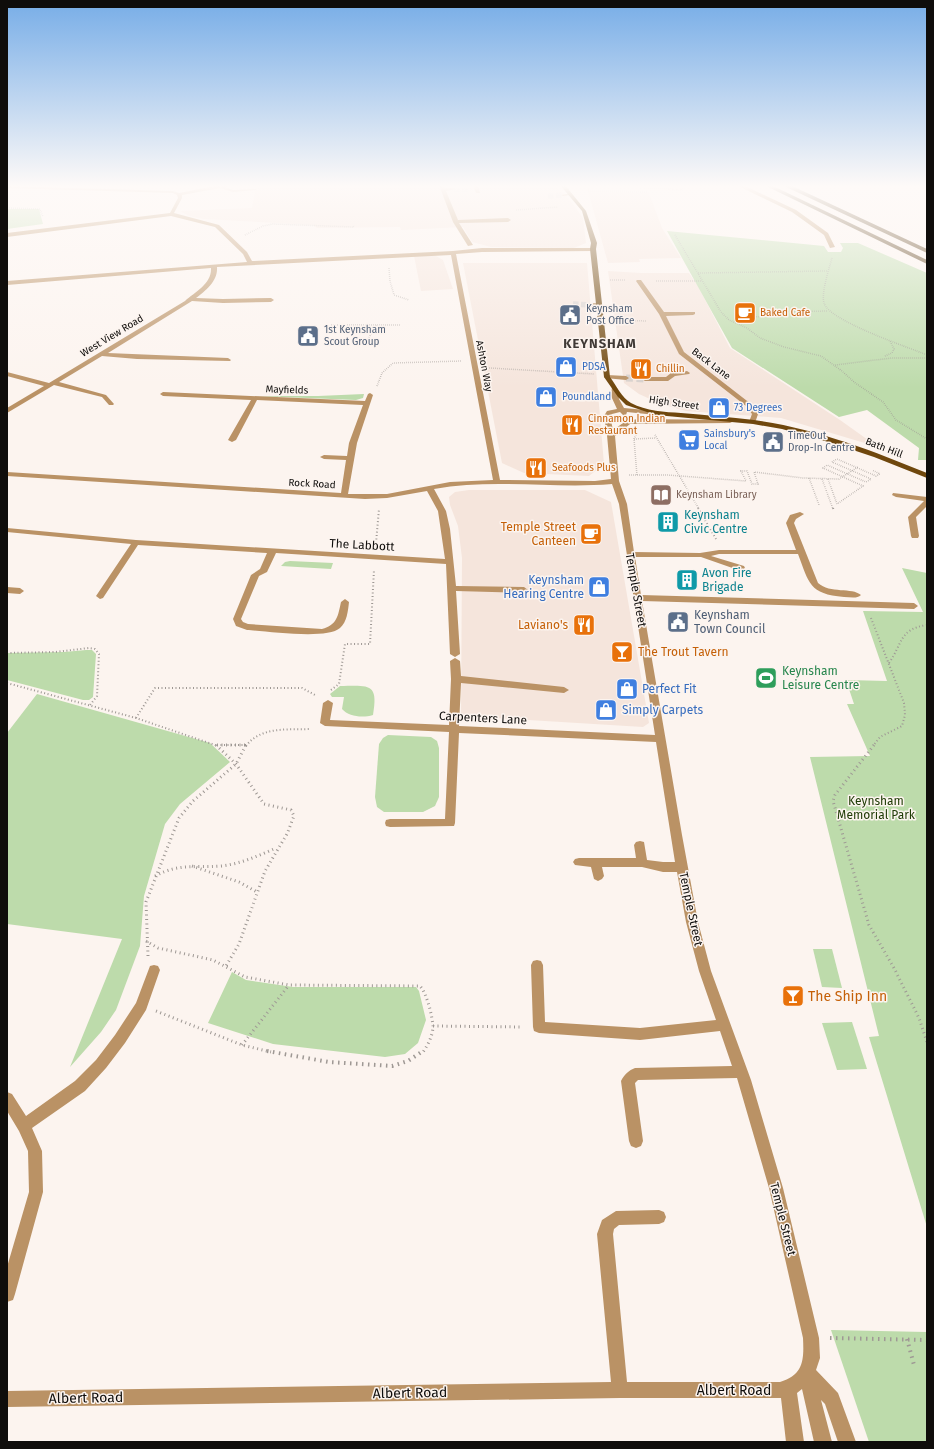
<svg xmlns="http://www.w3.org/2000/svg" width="934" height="1449" viewBox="0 0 934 1449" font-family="'Fira Sans',sans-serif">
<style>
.built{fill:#f5e5dc}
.green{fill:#bddbab}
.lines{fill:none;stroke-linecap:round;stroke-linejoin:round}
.minor-tunnel-far1{stroke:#d8d1cd;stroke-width:5.5;stroke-dasharray:5.5 2.5;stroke-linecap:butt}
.minor-tunnel{stroke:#d8d1cd;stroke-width:7;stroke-dasharray:7 3.5;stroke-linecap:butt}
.path-far3{stroke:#9e9894;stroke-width:1.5;stroke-dasharray:0.5 1.5;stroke-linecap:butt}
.path-far2{stroke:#9e9894;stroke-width:2;stroke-dasharray:1 2.5;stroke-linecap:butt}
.path-far1{stroke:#9e9894;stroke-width:3;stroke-dasharray:1 3.5;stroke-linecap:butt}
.path{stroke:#9e9894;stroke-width:4;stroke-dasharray:1.5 4.5;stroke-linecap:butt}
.minor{fill:#ba9265;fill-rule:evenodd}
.major{fill:#6f470d;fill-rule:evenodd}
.highway{fill:#4e3006;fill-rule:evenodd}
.labels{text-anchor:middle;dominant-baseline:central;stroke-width:3;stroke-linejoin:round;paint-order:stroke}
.far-service-label{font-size:10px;fill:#4e5e75;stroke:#fcf4ef;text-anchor:start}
.far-food-label{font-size:10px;fill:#c56008;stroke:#fcf4ef;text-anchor:start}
.far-street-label{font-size:10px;fill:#0f0d0b;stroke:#fcf4ef}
.far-shop-label{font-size:10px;fill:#366cbe;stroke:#fcf4ef;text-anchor:start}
.far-education-label{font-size:10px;fill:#785e54;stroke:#fcf4ef;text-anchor:start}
.culture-label{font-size:12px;fill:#0d838f;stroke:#fcf4ef;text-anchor:start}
.food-label{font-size:12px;fill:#c56008;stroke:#fcf4ef;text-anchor:end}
.street-label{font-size:12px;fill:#0f0d0b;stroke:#fcf4ef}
.shop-label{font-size:12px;fill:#366cbe;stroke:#fcf4ef;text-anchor:start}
.service-label{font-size:12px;fill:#4e5e75;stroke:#fcf4ef;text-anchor:start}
.leisure-label{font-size:12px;fill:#27864d;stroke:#fcf4ef;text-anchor:start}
.park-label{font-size:12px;fill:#213d07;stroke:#fcf4ef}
.far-district-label{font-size:13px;font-weight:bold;letter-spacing:1px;fill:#403a36;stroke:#fcf4ef}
.near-food-label{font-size:14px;fill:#c56008;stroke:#fcf4ef;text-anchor:start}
.near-street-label{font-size:14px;fill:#0f0d0b;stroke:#fcf4ef}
</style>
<rect width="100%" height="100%" fill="#fcf4ef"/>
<g class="built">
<polygon points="256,185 553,185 566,195 583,218 586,243 574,248 491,247 472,242 463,227 401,230 400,227 317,228 313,225 204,219 189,216 180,211 252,208"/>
<polygon points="588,191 649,193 662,228 681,258 639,259 640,262 608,263"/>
<polygon points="430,255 436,256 443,260 453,289 421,291 414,256"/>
<polygon points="463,263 587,263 604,464 589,476 524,473 502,463"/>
<polygon points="608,271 641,273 689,273 698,286 730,348 840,420 878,447 781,418 686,411 661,404 639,394 624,383"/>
<polygon points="469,490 585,490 611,502 649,723 643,727 461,716 462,558 458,526 450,505 449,497 455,492"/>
</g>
<g class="green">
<polygon points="7,209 39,209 43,224 7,229"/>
<polygon points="667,231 824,246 828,252 841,252 843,248 840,243 858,243 927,273 927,460 918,460 919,448 867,410 839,417 732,348"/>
<polygon points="364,394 363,398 356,400 257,396 318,396"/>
<polygon points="290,561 333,563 331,569 281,566 285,562"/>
<polygon points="902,568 927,573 927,1227 869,1037 879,1036 810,757 870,756 847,704 854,704 846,680 887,681 863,611 923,612"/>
<polygon points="86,650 92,650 96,654 93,697 89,700 83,700 7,680 7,653 64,652"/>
<path d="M340 686C368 686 379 682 373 715 363 718 349 717 342 709L344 697H332L330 694Z"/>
<polygon points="37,694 210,743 230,762 180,804 165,824 144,896 140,946 116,1010 101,1032 70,1067 122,939 7,924 7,733"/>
<polygon points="388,735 431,737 437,741 439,748 439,797 435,806 423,812 384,812 377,807 375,797 379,744 383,738"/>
<polygon points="813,949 832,949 842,988 822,987"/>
<polygon points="232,972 246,980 293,987 416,987 419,991 426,1020 418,1043 405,1054 385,1057 273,1044 208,1023"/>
<polygon points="852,1022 867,1069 837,1070 822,1023"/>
<polygon points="831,1330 927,1332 927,1442 869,1442"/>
</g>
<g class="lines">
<g class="minor-tunnel-far1">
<polyline points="454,189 470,189"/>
<polyline points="548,196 563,195"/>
<polyline points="573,304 589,305"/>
</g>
<polyline class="minor-tunnel" points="626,378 645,379"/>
<g class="path-far3">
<polyline points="328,185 342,189"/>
<polyline points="352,185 352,187"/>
<polyline points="600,185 682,190 682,185"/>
<polyline points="588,190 591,188 600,187"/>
<polyline points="588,191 647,192"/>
<polyline points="7,208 40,209 43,217"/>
<polyline points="516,210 558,207"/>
<polyline points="245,235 263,226 273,224 354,227 353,225"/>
<polyline points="675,235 721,312 729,320 747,328 760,338 784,347 821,356 842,371 854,382 883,402 896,420 927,439"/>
<path d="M832 258C829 269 821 293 824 303 829 321 908 347 927 355"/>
<polyline points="389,268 390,281 394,295 409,300"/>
<polyline points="698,273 828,271"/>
<polyline points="610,280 625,280"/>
<polyline points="656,281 702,281"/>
<polyline points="770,312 828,311"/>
<polyline points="750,317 773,316"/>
<polyline points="615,320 646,321"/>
<polyline points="331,325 401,325"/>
<polyline points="367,341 376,325"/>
<polyline points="885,356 892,353 894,349 890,341"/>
<polyline points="835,365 892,358 927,358"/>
<polyline points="489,368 594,374"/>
<polyline points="377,386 382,373 393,363 461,361"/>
<polyline points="636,435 634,439 637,476"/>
<polyline points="655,435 699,509"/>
<polyline points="634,439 656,438"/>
<polyline points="629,475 667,475 746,481 741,471 747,471 752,484 758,484 754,472 803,478 839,479 858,467"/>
<polyline points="809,478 819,505"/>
<polyline points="822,479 833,509"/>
<polyline points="828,479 837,504 863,486 823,468 827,465 866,482 871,479 832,462 837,459 876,476 880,474 872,470"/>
</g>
<g class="path-far2">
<polyline points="698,508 716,539"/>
<polyline points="833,508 834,511"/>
<polyline points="376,543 379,509"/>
<polyline points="871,618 904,703 905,715 902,726 880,737 873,746"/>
<polyline points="7,653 55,652 89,648 95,649 99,654 97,696 90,705"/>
<path d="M889 663C903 643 899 629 927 625"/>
<polyline points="7,683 136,718 218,746"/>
<polyline points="331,690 339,684 345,644 370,644 374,570"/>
<polyline points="136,718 155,688 302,688 317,696"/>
<polyline points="217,745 246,745"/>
<path d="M246 746C261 726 288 730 311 729"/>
</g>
<g class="path-far1">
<polyline points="216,745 236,764 264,804 291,810 294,816 287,834 265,871 239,944 226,966"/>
<polyline points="217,745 246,745"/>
<polyline points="874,745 835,795 833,801 869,925 894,968 919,1018 927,1042"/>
<polyline points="192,866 239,882 257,892"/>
<path d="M155 876C180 863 194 868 221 866 240 864 258 856 276 848"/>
<path d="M146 941 158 948 213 960 245 977 289 985 420 986C427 994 432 1015 433 1026 433 1035 428 1045 423 1052"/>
<polyline points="148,956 146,902 179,818 193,801 236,764 246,745"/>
<polyline points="156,1011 242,1045 271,1052"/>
<polyline points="433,1026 523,1027"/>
<polyline points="242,1045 289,985"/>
</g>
<g class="path">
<polyline points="267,1051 329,1062 392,1066 408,1061 423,1051"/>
<polyline points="830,1338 927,1340"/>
<polyline points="907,1339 914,1365"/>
</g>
<g class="minor">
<path d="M219 185H232L225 187 233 190 255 189 257 190 233 192 220 188 182 195V198L174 213 219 225 247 252 252 261 453 251 482 248H595L596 249 593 251 482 252 456 254 500 480 595 481 611 479 607 435 604 416 607 411 617 409 611 396 612 387 617 388 619 399 624 408 656 411 659 413 656 415 627 412 626 415 624 416 620 412 612 414 610 416 613 430 626 421 638 419 732 420V422L730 423 630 424 615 436 619 481 627 504 634 552 700 553 719 550H796L786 523 790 515 800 512 804 514 796 519 794 523 818 583C830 594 852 587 861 595 857 599 850 597 844 597 809 594 809 583 798 554H719L711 556 744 566 745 568 741 571 701 557H635L641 595 914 603 918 606 914 609 642 601 682 835 698 922 711 971 751 1080 783 1188 819 1338 820 1358 816 1370 838 1393 856 1442H838L825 1404 821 1400 832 1442H814L802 1389 797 1393 804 1442H786L781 1398H620L7 1407V1391L611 1382 597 1234 602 1220 616 1211 659 1210 664 1212 666 1217 664 1222 659 1224 619 1225 614 1229 613 1234 627 1382H780C804 1375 804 1359 803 1338L769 1188 737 1078 638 1080 635 1083 643 1141 641 1146 636 1148 631 1146 629 1141 621 1081C624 1075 629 1070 635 1068L732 1066 720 1031 640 1040 539 1033 534 1031 533 1027 531 965 533 961 537 960 541 961 543 965 545 1022 640 1028 716 1020 699 971 686 922 677 872H663L642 867H602L604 876 602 879 598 881 594 879 591 867 575 865 573 862 575 859 579 858H636L634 845 636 842 640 841 644 842 647 860 663 862H675L656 742 459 733 455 823 454 826 390 827 386 826 385 823 386 820 390 819H445L449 732 325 726 320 723 323 703 328 700 333 703 330 720 449 725 451 679 450 661 455 658 460 661 461 676 564 687 569 690 564 693 461 683 459 726 655 735 619 504 612 484C553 489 493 478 434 489L446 511 450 529 456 586 524 587 528 590 524 593 456 591 460 654 455 657 450 654 446 564 276 553 267 572 259 576 241 619 243 622 248 624 322 629C337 625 338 616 341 602L345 599 349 602C348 611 347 622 340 628 327 640 266 631 247 630L236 626 233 619 251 575 260 569 267 553 138 545 103 598 100 599 96 596 131 544 7 532V528L136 540 445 559 438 511 427 491 387 498 365 499 7 476V472L341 493 346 460 324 459 320 457 324 455 347 456 349 443 363 405 257 400 236 440 232 442 228 440 251 400 163 396 160 394 163 392 365 401 368 394 370 393 373 395 357 443 348 494H387L450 482 493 480 451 255 217 267C218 281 206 290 196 298L223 299 271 298 274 300 271 302 223 303 192 301 108 353 228 358 231 360 230 361 137 359 102 356 59 382 106 395 114 404 113 405H109L102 397 54 385 7 413V408L44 386 7 376V372L49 383 185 301C195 292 212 284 211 268L7 285V281L247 262 243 254 215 227 171 216 7 237V233L170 213 178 198 177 195 173 193 7 188V186L173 191 179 193Z"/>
<polygon points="439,185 444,185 445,188 454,188 456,189 446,191 458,220 508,218 511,220 508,222 459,223 473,245 468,246 453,222"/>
<polygon points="473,185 478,185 480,193 476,193"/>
<polygon points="736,185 743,185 796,210 828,233 835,247 830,248 824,235 792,212"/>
<polygon points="572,193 570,195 563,196 561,195"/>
<polygon points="637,280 641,280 664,312 695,312 695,314 693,315 666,316 684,352 751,404 758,414 755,423 749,422 752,414 746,406 679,354 659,314 636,281"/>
<polygon points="589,303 599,303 602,305 599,307 587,306 587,304"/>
<polygon points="687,371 690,373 689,374 675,376 668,381 645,381 642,379 645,377 666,377 671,373"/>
<polygon points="607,375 626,376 629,378 626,380 605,378 604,377"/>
<polygon points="893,493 927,497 927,506 916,517 919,536 918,538 912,538 911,536 908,517 924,501 896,497 892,495"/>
<polygon points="7,587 20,588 24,591 20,594 7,593"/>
<polygon points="154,965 158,966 160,970 146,1010 125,1043 106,1068 85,1091 32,1128 42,1151 43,1192 15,1294 13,1300 7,1302 7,1267 29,1192 28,1151 19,1131 7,1111 7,1092 12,1094 26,1116 75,1081 96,1060 115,1035 136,1003 150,966"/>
</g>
<path class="major" d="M560 185H565L586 211 597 243 596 249 610 377C616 385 622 398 631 403 646 411 665 412 681 413 705 415 730 417 754 420 814 428 871 450 927 473V478L874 457 832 443 782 429 753 424 656 415 626 405 618 397 604 377 590 249 591 243 582 211Z"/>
<g class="highway">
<polygon points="764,185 771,185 927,260 927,264"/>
<polygon points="790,185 927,249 927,253 784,186"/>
</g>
</g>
<linearGradient id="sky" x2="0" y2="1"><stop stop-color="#77ade7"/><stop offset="0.48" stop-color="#fefaf8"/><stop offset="1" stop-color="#fefaf8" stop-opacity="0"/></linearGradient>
<rect width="934" height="388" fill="url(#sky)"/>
<defs>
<g id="cafe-square" transform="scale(1.15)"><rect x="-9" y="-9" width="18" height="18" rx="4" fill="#e8710a" stroke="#fcf4ef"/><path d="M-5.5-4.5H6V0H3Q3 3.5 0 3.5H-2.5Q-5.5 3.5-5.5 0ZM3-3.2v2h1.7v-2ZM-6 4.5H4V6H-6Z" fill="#fff"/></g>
<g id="civic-square" transform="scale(1.15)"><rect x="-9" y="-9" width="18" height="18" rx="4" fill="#5c6f8a" stroke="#fcf4ef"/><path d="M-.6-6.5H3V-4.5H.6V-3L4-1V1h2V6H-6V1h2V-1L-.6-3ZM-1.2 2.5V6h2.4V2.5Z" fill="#fff"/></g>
<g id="shop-square" transform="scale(1.15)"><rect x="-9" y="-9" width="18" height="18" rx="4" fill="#3f7fe0" stroke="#fcf4ef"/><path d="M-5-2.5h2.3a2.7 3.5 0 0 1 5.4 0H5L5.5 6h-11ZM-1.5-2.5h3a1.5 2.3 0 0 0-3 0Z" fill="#fff"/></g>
<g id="restaurant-square" transform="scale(1.15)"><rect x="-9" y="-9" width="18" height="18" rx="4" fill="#e8710a" stroke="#fcf4ef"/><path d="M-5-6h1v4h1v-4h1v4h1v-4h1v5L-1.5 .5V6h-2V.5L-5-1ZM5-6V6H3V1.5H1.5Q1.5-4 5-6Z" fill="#fff"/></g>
<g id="supermarket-square" transform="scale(1.15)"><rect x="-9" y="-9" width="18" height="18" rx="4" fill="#3f7fe0" stroke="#fcf4ef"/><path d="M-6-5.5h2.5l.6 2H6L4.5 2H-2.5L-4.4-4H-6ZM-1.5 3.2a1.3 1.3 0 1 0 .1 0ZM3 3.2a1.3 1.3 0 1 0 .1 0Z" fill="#fff"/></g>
<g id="library-square" transform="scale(1.15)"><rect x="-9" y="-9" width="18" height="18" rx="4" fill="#8d6e63" stroke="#fcf4ef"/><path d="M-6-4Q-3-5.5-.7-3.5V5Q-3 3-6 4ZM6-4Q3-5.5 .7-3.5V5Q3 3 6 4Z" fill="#fff"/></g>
<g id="building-square" transform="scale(1.15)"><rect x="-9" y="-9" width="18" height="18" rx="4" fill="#0f9aa8" stroke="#fcf4ef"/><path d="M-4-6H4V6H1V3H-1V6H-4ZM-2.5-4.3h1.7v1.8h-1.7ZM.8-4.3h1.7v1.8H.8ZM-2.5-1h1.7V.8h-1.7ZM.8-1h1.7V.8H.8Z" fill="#fff"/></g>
<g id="bar-square" transform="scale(1.15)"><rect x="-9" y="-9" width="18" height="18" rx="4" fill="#e8710a" stroke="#fcf4ef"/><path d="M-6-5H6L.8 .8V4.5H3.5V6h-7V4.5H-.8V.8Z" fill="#fff"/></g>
<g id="stadium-square" transform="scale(1.15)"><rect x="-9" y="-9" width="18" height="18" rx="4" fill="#2e9e5b" stroke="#fcf4ef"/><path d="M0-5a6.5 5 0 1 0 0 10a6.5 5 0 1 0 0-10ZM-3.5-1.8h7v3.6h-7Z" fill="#fff"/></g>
</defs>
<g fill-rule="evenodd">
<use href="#cafe-square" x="745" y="313"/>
<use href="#civic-square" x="570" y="315"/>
<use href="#civic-square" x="308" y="336"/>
<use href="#shop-square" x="566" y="367"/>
<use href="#restaurant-square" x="641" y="369"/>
<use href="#shop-square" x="546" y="397"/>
<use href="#shop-square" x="719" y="408"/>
<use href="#restaurant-square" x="572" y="425"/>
<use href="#supermarket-square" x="689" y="440"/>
<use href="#civic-square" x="773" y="442"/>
<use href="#restaurant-square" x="536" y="468"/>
<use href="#library-square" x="661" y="495"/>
<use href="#building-square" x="668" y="522"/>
<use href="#cafe-square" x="591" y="534"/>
<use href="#building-square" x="687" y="580"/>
<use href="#shop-square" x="599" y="587"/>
<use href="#civic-square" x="678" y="622"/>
<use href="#restaurant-square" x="584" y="625"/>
<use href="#bar-square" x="622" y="652"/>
<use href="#stadium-square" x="766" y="678"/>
<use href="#shop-square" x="627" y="689"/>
<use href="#shop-square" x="606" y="710"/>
<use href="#bar-square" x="793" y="996"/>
</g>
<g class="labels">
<g class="far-service-label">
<text x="586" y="309">Keynsham<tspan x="586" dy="12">Post Office</tspan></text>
<text x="324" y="330">1st Keynsham<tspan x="324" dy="12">Scout Group</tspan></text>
<text x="788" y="436">TimeOut<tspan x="788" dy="12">Drop-In Centre</tspan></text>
</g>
<g class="far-food-label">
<text x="760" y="313">Baked Cafe</text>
<text x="656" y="369">Chillin</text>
<text x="588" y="419">Cinnamon Indian<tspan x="588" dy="12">Restaurant</tspan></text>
<text x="552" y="468">Seafoods Plus</text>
</g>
<g class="far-street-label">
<text transform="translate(112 336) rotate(-31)">West View Road</text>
<text transform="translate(711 364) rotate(37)">Back Lane</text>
<text transform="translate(484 366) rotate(79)">Ashton Way</text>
<text transform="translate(287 390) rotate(2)">Mayfields</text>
<text transform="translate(674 403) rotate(8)">High Street</text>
<text transform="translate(884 448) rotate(21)">Bath Hill</text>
<text transform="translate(312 484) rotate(3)">Rock Road</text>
</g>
<g class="far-shop-label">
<text x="582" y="367">PDSA</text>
<text x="562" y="397">Poundland</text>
<text x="734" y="408">73 Degrees</text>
<text x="704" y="434">Sainsbury's<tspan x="704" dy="12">Local</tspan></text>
</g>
<g class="far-education-label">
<text x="676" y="495">Keynsham Library</text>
</g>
<g class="culture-label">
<text x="684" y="515">Keynsham<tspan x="684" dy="14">Civic Centre</tspan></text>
<text x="702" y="573">Avon Fire<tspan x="702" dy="14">Brigade</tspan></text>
</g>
<g class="food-label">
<text x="576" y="527">Temple Street<tspan x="576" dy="14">Canteen</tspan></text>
<text x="568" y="625">Laviano's</text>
<text x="638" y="652" text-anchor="start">The Trout Tavern</text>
</g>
<g class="street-label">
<text transform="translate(362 545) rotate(3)">The Labbott</text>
<text transform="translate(636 590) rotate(80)">Temple Street</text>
<text transform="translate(483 718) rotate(3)">Carpenters Lane</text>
<text transform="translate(691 909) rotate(78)">Temple Street</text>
<text transform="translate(783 1219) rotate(76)">Temple Street</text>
</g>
<g class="shop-label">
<text x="584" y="580" text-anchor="end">Keynsham<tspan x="584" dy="14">Hearing Centre</tspan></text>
<text x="642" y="689">Perfect Fit</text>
<text x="622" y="710">Simply Carpets</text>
</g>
<g class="service-label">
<text x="694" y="615">Keynsham<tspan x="694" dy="14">Town Council</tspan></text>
</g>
<g class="leisure-label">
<text x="782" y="671">Keynsham<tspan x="782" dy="14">Leisure Centre</tspan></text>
</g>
<g class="park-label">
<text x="876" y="801">Keynsham<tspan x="876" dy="14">Memorial Park</tspan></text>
</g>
<g class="far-district-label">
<text x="600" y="343">KEYNSHAM</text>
</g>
<g class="near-food-label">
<text x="808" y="996">The Ship Inn</text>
</g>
<g class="near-street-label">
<text x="734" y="1390">Albert Road</text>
<text transform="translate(410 1393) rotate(-1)">Albert Road</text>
<text transform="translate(86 1398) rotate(-1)">Albert Road</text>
</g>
</g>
<rect width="934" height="1449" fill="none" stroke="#0f0d0b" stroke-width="16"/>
</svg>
